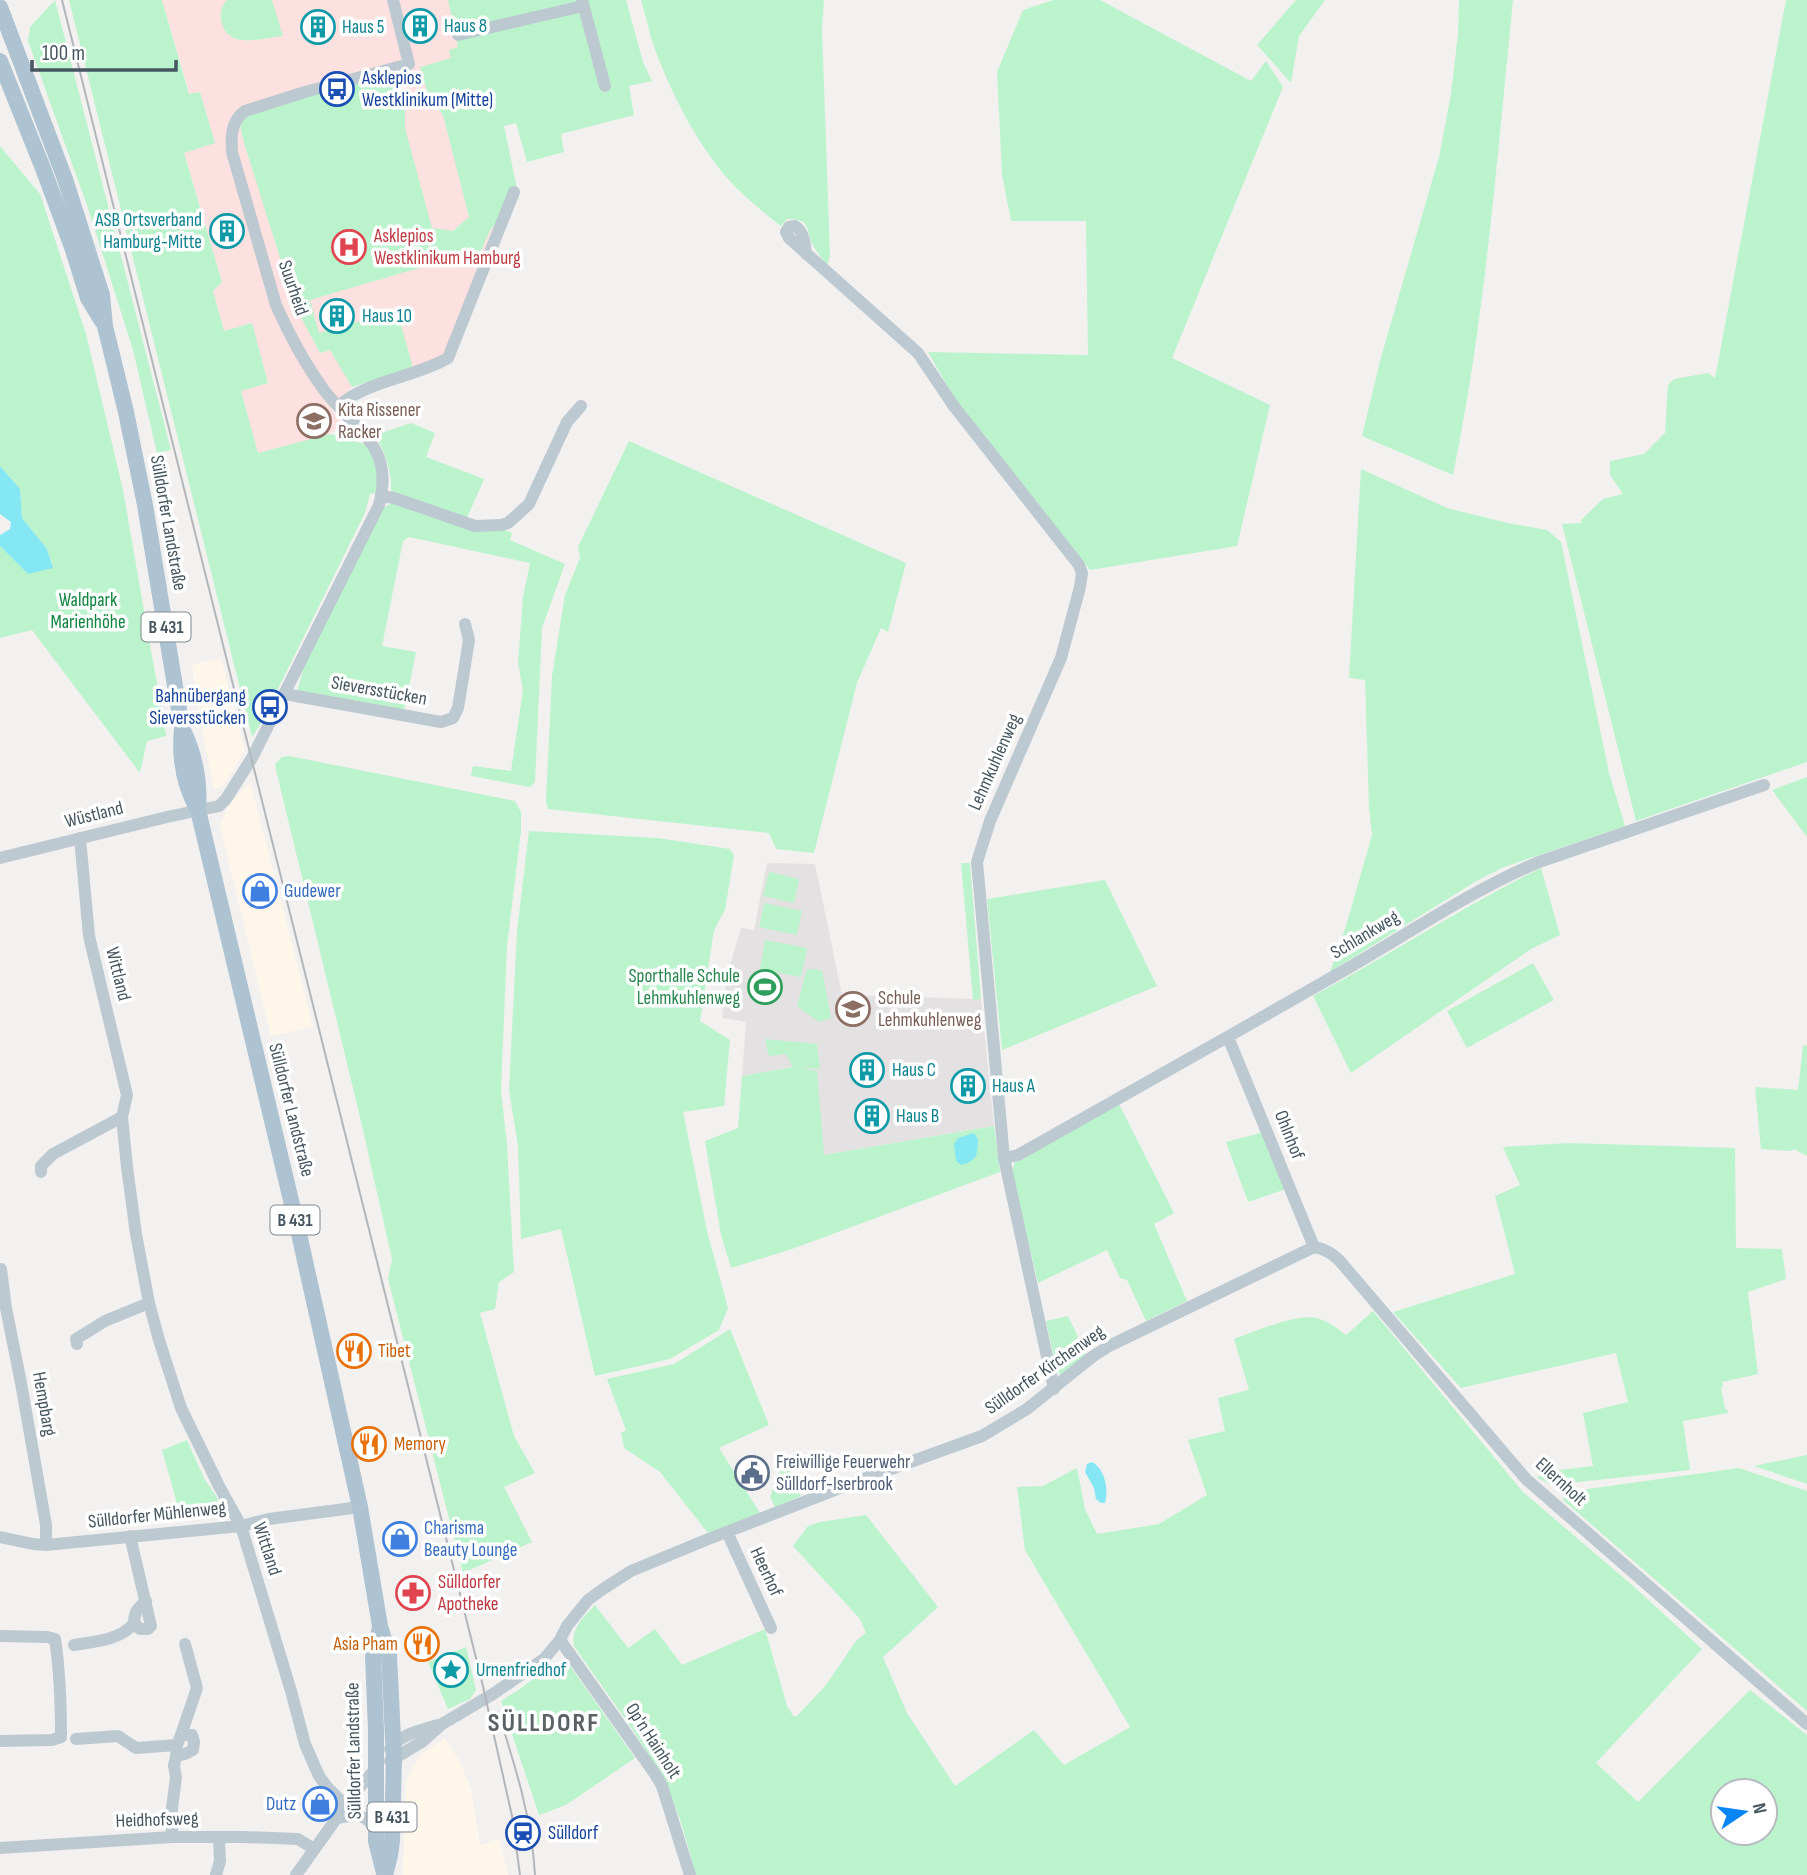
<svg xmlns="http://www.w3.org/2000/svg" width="1807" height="1875" viewBox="0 0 1807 1875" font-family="'Sofia Sans Condensed',sans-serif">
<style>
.commercial{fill:#fef6e9}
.education{fill:#e4e1e2}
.medical{fill:#fde0e0}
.green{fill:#bbf4cc;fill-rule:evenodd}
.water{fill:#85e7f4}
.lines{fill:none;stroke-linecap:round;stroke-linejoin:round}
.minor{stroke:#bdc9d1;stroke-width:12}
.major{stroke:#aec3d1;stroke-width:16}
.tram{stroke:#b2b6bb;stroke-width:2}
.labels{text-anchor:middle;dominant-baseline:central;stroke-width:7;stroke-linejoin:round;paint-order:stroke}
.shield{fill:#fff;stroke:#7e8990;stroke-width:2}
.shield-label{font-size:18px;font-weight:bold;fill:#465660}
.culture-label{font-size:19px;fill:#0d838f;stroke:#fff;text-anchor:start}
.transit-label{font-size:19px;fill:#164399;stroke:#fff;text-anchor:start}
.health-label{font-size:19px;fill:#be3a42;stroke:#fff;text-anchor:start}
.street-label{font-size:19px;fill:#465660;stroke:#fff}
.education-label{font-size:19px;fill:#785e54;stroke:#fff;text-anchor:start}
.park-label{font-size:19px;fill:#0e843f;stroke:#fff}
.shop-label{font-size:19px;fill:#366cbe;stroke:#fff;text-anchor:start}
.leisure-label{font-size:19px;fill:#27864d;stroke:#fff;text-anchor:end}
.food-label{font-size:19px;fill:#c56008;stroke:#fff;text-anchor:start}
.service-label{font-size:19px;fill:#4e5e75;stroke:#fff;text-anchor:start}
.district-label{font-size:26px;font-weight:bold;letter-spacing:2px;fill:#5c6166;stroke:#fff}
</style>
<rect width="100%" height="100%" fill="#f3f0f0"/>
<g class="commercial">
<polygon points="221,658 245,750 224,785 214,790 200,720 192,665"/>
<polygon points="251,784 313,1027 271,1036 220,826 227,808 245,786"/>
<polygon points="445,1738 460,1762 471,1789 480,1845 499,1839 508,1875 403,1875 406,1782 420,1755"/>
</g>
<polygon class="education" points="767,863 815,864 842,995 981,999 994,1126 824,1155 792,1067 742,1076 746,1022 722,1018 727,976 741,928 754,930"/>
<polygon class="medical" points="162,0 449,0 498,211 459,332 448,356 352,387 331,409 343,424 330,434 258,454 241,391 268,383 251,323 224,331 213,291 222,282 184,152 215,142 199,92 190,95"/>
<g class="green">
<polygon points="55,0 171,450 157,453 133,350 89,211 28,41 30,27"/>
<polygon points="69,0 162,0 189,94 200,92 215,143 184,153 222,282 213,291 224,331 252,323 268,383 241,391 258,453 330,434 368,445 377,464 378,493 370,494 365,513 261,723 252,737"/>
<path d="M227 0H272L283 36C261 38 227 51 221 20 220 12 221 7 227 0Z"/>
<polygon points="448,0 626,0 643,62 652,81 629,86 634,115 561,134 564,152 527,162 516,123 504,126 519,198 490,230 477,261 471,257 443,261 310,300 319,333 397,310 413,368 352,387 330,350 320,353 303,321 292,296 245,146 241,131 240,117 255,111 396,73 405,104 405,128 432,228 453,231 469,217 443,115 429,98 420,67 451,58 449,50 458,47"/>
<path d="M641 0H824L822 29 830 256 827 266C823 260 818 254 814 247 804 230 814 219 787 219L781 226C763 212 744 197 728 179 697 143 673 97 656 52 650 36 646 17 641 0Z"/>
<polygon points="1053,0 1100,0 1251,81 1266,61 1283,87 1172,358 1270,405 1237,546 1090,570 952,394 928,352 1088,355 1086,221 1011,221 1002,175 997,72 1023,10"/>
<polygon points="1296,0 1325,0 1299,36 1291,83 1257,45"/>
<path d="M1459 0H1513C1497 159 1485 319 1453 475L1362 436 1380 361 1439 157 1451 94 1458 34Z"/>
<polygon points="1786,0 1807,0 1807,762 1636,821 1562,524 1582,523 1581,520 1603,499 1623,494 1610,475 1610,461 1644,454 1665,433 1668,385 1674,379 1708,373 1715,378"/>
<polygon points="0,146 40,194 86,334 123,490 166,736 147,741 140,773 32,630 0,638 0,546 28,574 53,567 47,549 22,518 20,489 0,466"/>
<path d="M411 423 435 433 426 457 484 479 467 518 391 492C392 470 385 453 375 435Z"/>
<polygon points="629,441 906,563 888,632 881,628 857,683 814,853 776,849 769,833 548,809 546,801 552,676 565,595 580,558 578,547"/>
<polygon points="1361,469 1447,508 1508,523 1547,530 1561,542 1609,773 1625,826 1504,867 1478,880 1330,972 1346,926 1372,835 1369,807 1365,680 1349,678"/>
<polygon points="392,503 503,529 512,533 510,540 565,564 542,628 535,782 530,787 471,776 473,766 511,771 523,690 518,663 523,597 530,563 409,537 403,541 382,646 416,652 404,711 297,692 305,662 383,508"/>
<polygon points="289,756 515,801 521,812 521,831 507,946 501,1090 507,1145 514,1272 499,1282 495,1309 480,1313 514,1436 535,1473 504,1487 532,1542 463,1573 388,1279 392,1259 360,1117 277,774 275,764 282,757"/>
<polygon points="1807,777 1807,837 1772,790"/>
<polygon points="529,831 658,838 730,849 734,855 725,910 714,930 700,1021 730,1040 724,1106 683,1112 707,1231 728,1308 719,1330 670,1359 595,1376 561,1229 521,1239 518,1146 509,1090 517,931"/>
<polygon points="961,863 970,863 981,999 973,1000"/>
<path d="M1541 868 1560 935 1531 949 1351 1073 1313 996C1390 955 1463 906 1541 868Z"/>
<polygon points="769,872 799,879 794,903 763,896"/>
<polygon points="1105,880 1157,986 1002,1050 987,899"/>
<polygon points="764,903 802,911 797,935 759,927"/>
<polygon points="765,940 807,948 801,977 760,969"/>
<polygon points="1533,963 1554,1000 1467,1048 1447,1011"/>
<polygon points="807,969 822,970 831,1018 819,1022 797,1006"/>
<polygon points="765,1039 817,1044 820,1069 795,1067 817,1071 824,1155 994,1126 1000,1172 792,1249 731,1268 721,1235 705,1141 738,1128 742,1076 793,1067 786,1054 769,1056"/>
<polygon points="1807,1045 1807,1156 1794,1149 1791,1151 1761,1149 1755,1087 1798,1090 1803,1046"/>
<polygon points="1119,1104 1174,1213 1154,1224 1187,1301 1146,1321 1127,1280 1120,1278 1107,1250 1038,1283 1012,1173 1014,1164 1016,1161"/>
<polygon points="1264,1132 1286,1189 1248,1202 1226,1142"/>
<polygon points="1568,1143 1735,1148 1736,1248 1782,1249 1786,1279 1748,1292 1758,1374 1722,1382 1723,1387 1721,1387 1725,1409 1727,1409 1728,1413 1683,1421 1690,1470 1559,1484 1550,1484 1537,1478 1543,1472 1593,1466 1583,1413 1628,1402 1616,1353 1461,1388 1393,1312 1515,1274 1495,1196 1520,1185 1503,1147"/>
<path d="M1373 1311 1523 1492 1632 1585 1702 1649 1596 1763 1638 1802 1750 1690 1807 1735V1875H696C687 1844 680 1811 664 1782 640 1736 604 1690 574 1646 571 1628 583 1618 595 1605L628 1648 655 1629 682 1665 765 1629 787 1706 794 1717 798 1715 826 1685 856 1641 866 1633 860 1619 793 1546 808 1526 820 1522 866 1515 938 1607 883 1657 907 1713 955 1786 1034 1730 1064 1765 1130 1727 1025 1550 1017 1487 1043 1486 1077 1468 1085 1509 1097 1534 1159 1524 1207 1495 1188 1440 1225 1431 1218 1398 1249 1390 1234 1339C1254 1332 1297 1313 1316 1318 1328 1321 1337 1328 1346 1335ZM1723 1791H1765V1833H1723Z"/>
<polygon points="1068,1316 1086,1354 1064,1373 1060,1374 1057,1372 1046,1321"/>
<polygon points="730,1329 769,1425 719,1448 760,1513 708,1533 660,1472 624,1448 621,1433 626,1430 607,1379 674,1364"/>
<polygon points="187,1440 204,1478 218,1499 209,1515 181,1518 162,1450"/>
<polygon points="1807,1455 1807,1484 1754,1466"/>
<polygon points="784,1460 801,1496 775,1507 770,1497"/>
<polygon points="1739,1468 1807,1491 1807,1711 1563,1500 1566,1492"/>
<polygon points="466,1647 476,1690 470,1699 448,1709 428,1662"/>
<polygon points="552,1664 556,1670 564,1671 570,1666 635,1758 566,1805 539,1815 501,1701 520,1689"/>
</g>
<g class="water">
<polygon points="0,466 20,489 22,518 47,549 53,568 28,574 0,546 0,535 10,529 11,522 0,514"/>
<path d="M974 1133 978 1139C977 1156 978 1160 961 1165L956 1161 954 1144 958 1138Z"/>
<path d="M1092 1462C1105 1469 1109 1490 1105 1503H1101L1096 1499 1094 1488 1085 1472 1087 1464Z"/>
</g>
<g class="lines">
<g class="minor">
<polyline points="582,0 605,86"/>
<polyline points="458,35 583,6"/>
<path d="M806 254C805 243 804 232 795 226L789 227 786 232 789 238 918 353 953 405 1079 565 1082 573 1080 587 1061 658 990 821 977 862 1004 1158 1054 1389"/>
<path d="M339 406C363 382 416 377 448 358L514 192"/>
<polyline points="381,496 394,498 475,526 501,525 508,523 529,504 567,422 581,406"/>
<polyline points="285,694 441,722 453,718 458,708 469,640 465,624"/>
<polyline points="80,838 89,936 127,1095 122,1117 127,1167 136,1234 149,1303 159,1340 181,1408 220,1488 241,1526 291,1691 305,1744 319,1776 327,1787 346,1806"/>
<path d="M0 858 167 817 219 806 226 799 252 758 379 505C395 445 355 431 324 390 305 364 289 334 276 305L232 152C231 136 231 121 245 111L305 92 409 64 393 0"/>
<polyline points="1228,1037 1314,1247"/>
<path d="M1004 1158 1018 1155C1127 1094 1235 1033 1343 971 1408 934 1470 891 1539 862L1764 785"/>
<polyline points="41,1172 41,1166 53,1154 122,1117"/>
<path d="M1314 1247C1325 1249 1331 1253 1339 1260L1526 1479 1807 1724"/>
<polyline points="1,1269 6,1308 21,1383 46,1525 46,1545"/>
<polyline points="77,1344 76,1339 105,1321 149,1303"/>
<polyline points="727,1532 771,1628"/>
<path d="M130 1536 151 1626 148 1629H140L134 1623C134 1612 138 1608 146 1601"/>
<polyline points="0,1537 33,1544 46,1545 241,1526 269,1519 360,1507"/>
<path d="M0 1636 47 1637 55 1639C60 1672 61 1705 61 1737L52 1740 0 1741"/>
<polyline points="560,1640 655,1774 662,1786 690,1875"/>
<path d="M74 1645C92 1642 122 1640 134 1623"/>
<polyline points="181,1735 197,1688 185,1644"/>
<polyline points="76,1739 118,1736 136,1748 177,1745"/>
<path d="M390 1749C400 1734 421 1730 438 1725"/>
<polyline points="390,1761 423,1741 442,1724 493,1694 544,1659 560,1640 567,1626 588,1600 603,1589 631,1571 706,1540 866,1478 982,1436 1027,1409 1092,1357 1109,1346 1314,1247"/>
<path d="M338 1818C356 1814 367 1813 375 1831"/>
<polyline points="172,1837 172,1808 176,1777 174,1766 176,1756 185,1754 193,1750 194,1742 192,1735 181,1735 177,1745 176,1756"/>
<polyline points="0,1848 172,1837 244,1837 298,1839 314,1849"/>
<polyline points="216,1875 220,1861 219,1837"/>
<polyline points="296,1875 354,1794 377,1767"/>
</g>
<g class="major">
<path d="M0 7 65 179 102 295 105 326 126 412 145 505 182 728C179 758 183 784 198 810L299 1234 360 1507 380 1626 389 1655 394 1759 392 1841 390 1856 385 1875"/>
<polyline points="0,61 44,171 72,247 88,298 102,321"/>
<path d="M182 728C195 754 200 782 198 810"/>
<polyline points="380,1628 373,1656 376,1730 376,1841 384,1873"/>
</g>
<g class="tram">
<polyline points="62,0 482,1682 512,1816 520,1875"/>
<path d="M498 1712C515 1765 532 1819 535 1875"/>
</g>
</g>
<defs>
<g id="building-ring" transform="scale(1.75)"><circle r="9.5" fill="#fff" stroke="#0f9aa8" stroke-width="1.5"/><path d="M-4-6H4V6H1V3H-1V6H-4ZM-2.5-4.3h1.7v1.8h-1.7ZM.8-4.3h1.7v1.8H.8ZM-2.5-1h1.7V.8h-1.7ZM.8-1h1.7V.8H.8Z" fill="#0f9aa8"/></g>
<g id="bus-ring" transform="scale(1.75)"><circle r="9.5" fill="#fff" stroke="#1a4fb4" stroke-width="1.5"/><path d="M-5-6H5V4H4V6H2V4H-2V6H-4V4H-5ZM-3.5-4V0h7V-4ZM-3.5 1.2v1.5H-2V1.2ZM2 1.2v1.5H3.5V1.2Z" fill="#1a4fb4"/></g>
<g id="hospital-ring" transform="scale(1.75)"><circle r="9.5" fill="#fff" stroke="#e0444e" stroke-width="1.5"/><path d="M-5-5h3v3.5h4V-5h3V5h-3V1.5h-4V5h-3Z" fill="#e0444e"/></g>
<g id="school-ring" transform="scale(1.75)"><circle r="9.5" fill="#fff" stroke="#8d6e63" stroke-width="1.5"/><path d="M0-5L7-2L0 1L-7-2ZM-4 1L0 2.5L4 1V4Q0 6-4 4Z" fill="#8d6e63"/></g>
<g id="shop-ring" transform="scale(1.75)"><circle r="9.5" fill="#fff" stroke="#3f7fe0" stroke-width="1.5"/><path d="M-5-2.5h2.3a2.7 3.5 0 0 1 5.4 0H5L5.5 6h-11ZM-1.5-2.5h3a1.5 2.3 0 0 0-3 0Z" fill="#3f7fe0"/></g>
<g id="stadium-ring" transform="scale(1.75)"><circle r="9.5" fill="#fff" stroke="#2e9e5b" stroke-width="1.5"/><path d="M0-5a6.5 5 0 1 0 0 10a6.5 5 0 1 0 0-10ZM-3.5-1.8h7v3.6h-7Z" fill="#2e9e5b"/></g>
<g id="restaurant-ring" transform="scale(1.75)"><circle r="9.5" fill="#fff" stroke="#e8710a" stroke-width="1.5"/><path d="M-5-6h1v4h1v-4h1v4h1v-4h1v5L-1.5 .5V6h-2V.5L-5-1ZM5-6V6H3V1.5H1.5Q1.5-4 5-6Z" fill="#e8710a"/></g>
<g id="civic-ring" transform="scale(1.75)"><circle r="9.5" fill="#fff" stroke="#5c6f8a" stroke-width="1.5"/><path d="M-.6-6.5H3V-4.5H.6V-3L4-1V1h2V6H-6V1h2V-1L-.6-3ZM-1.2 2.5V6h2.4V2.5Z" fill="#5c6f8a"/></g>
<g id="pharmacy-ring" transform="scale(1.75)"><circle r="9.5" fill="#fff" stroke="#e0444e" stroke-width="1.5"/><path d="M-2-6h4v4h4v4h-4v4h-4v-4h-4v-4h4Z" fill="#e0444e"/></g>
<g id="sight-ring" transform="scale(1.75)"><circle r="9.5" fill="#fff" stroke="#0f9aa8" stroke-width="1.5"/><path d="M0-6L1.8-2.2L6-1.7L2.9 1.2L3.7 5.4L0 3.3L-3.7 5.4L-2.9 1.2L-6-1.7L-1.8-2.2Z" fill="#0f9aa8"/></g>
<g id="station-ring" transform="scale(1.75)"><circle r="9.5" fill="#fff" stroke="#1a4fb4" stroke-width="1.5"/><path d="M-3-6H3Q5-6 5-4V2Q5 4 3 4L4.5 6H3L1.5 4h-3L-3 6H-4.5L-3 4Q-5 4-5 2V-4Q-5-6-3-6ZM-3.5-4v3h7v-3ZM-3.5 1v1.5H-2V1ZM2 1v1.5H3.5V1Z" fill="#1a4fb4"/></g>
</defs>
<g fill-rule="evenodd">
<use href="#building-ring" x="420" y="26"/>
<use href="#building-ring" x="318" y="27"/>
<use href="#bus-ring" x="337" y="89"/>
<use href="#building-ring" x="227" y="231"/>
<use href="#hospital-ring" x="349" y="247"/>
<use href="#building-ring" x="337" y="316"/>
<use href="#school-ring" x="314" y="421"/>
<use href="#bus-ring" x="270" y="707"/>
<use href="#shop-ring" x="260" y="891"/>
<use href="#stadium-ring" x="765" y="987"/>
<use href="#school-ring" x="853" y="1009"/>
<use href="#building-ring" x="867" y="1070"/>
<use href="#building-ring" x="968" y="1086"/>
<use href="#building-ring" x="872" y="1116"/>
<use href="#restaurant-ring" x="354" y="1351"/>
<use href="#restaurant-ring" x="369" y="1444"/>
<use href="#civic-ring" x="752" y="1473"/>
<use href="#shop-ring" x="400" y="1539"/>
<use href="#pharmacy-ring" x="413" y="1593"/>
<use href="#restaurant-ring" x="422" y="1644"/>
<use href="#sight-ring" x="451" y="1670"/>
<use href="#shop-ring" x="320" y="1804"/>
<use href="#station-ring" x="523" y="1833"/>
</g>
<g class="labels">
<g class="shield">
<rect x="141.5" y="612.5" width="49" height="29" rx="5"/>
<rect x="270.5" y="1205.5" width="49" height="29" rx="5"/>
<rect x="367.5" y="1802.5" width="49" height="29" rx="5"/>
</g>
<g class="shield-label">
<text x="166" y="627">B 431</text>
<text x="295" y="1220">B 431</text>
<text x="392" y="1817">B 431</text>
</g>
<g class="culture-label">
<text x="444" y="26">Haus 8</text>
<text x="342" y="27">Haus 5</text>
<text x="202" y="220" text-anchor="end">ASB Ortsverband<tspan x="202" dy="22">Hamburg-Mitte</tspan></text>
<text x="362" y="316">Haus 10</text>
<text x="892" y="1070">Haus C</text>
<text x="992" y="1086">Haus A</text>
<text x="896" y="1116">Haus B</text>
<text x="476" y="1670">Urnenfriedhof</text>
</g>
<g class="transit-label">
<text x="362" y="78">Asklepios<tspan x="362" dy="22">Westklinikum (Mitte)</tspan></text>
<text x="246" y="696" text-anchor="end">Bahnübergang<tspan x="246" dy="22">Sieversstücken</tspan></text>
<text x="548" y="1833">Sülldorf</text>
</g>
<g class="health-label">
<text x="374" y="236">Asklepios<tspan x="374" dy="22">Westklinikum Hamburg</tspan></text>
<text x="438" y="1582">Sülldorfer<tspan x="438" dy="22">Apotheke</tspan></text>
</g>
<g class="street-label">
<text transform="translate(293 288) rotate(71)">Suurheid</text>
<text transform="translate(168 523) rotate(80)">Sülldorfer Landstraße</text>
<text transform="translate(379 691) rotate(10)">Sieversstücken</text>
<text transform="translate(995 762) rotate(-66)">Lehmkuhlenweg</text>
<text transform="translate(94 815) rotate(-14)">Wüstland</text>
<text transform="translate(1365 935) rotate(-31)">Schlankweg</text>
<text transform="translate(118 974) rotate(76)">Wittland</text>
<text transform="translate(291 1110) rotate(76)">Sülldorfer Landstraße</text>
<text transform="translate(1289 1135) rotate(68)">Ohlnhof</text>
<text transform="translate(1045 1370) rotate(-35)">Sülldorfer Kirchenweg</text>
<text transform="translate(44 1404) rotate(80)">Hempbarg</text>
<text transform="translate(1561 1482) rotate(42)">Ellernholt</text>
<text transform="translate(157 1515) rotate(-6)">Sülldorfer Mühlenweg</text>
<text transform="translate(267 1549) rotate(72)">Wittland</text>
<text transform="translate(766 1572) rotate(65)">Heerhof</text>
<text transform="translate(653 1741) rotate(57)">Op'n Hainholt</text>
<text transform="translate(354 1751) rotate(-91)">Sülldorfer Landstraße</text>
<text transform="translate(157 1820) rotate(-2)">Heidhofsweg</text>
</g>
<g class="education-label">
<text x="338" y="410">Kita Rissener<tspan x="338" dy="22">Racker</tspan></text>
<text x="878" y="998">Schule<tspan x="878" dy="22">Lehmkuhlenweg</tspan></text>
</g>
<g class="park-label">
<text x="88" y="600">Waldpark<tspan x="88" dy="22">Marienhöhe</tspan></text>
</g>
<g class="shop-label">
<text x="284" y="891">Gudewer</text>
<text x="424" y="1528">Charisma<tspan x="424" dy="22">Beauty Lounge</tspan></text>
<text x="296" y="1804" text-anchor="end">Dutz</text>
</g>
<g class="leisure-label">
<text x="740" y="976">Sporthalle Schule<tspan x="740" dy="22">Lehmkuhlenweg</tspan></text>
</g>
<g class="food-label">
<text x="378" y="1351">Tibet</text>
<text x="394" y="1444">Memory</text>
<text x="398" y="1644" text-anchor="end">Asia Pham</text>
</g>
<g class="service-label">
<text x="776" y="1462">Freiwillige Feuerwehr<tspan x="776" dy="22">Sülldorf-Iserbrook</tspan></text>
</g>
<g class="district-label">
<text x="544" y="1723">SÜLLDORF</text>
</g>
</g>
<g transform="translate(1744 1812) rotate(77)"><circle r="33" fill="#ffffff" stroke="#b5bbbf" stroke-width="2"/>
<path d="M0-5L12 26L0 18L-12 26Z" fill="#0885f5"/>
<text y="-10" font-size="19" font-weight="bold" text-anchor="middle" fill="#465660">N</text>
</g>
<path d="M32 60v10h144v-10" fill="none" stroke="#465660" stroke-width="3.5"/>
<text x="42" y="60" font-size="21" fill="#465660" stroke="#ffffff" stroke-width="5" paint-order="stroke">100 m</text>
</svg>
